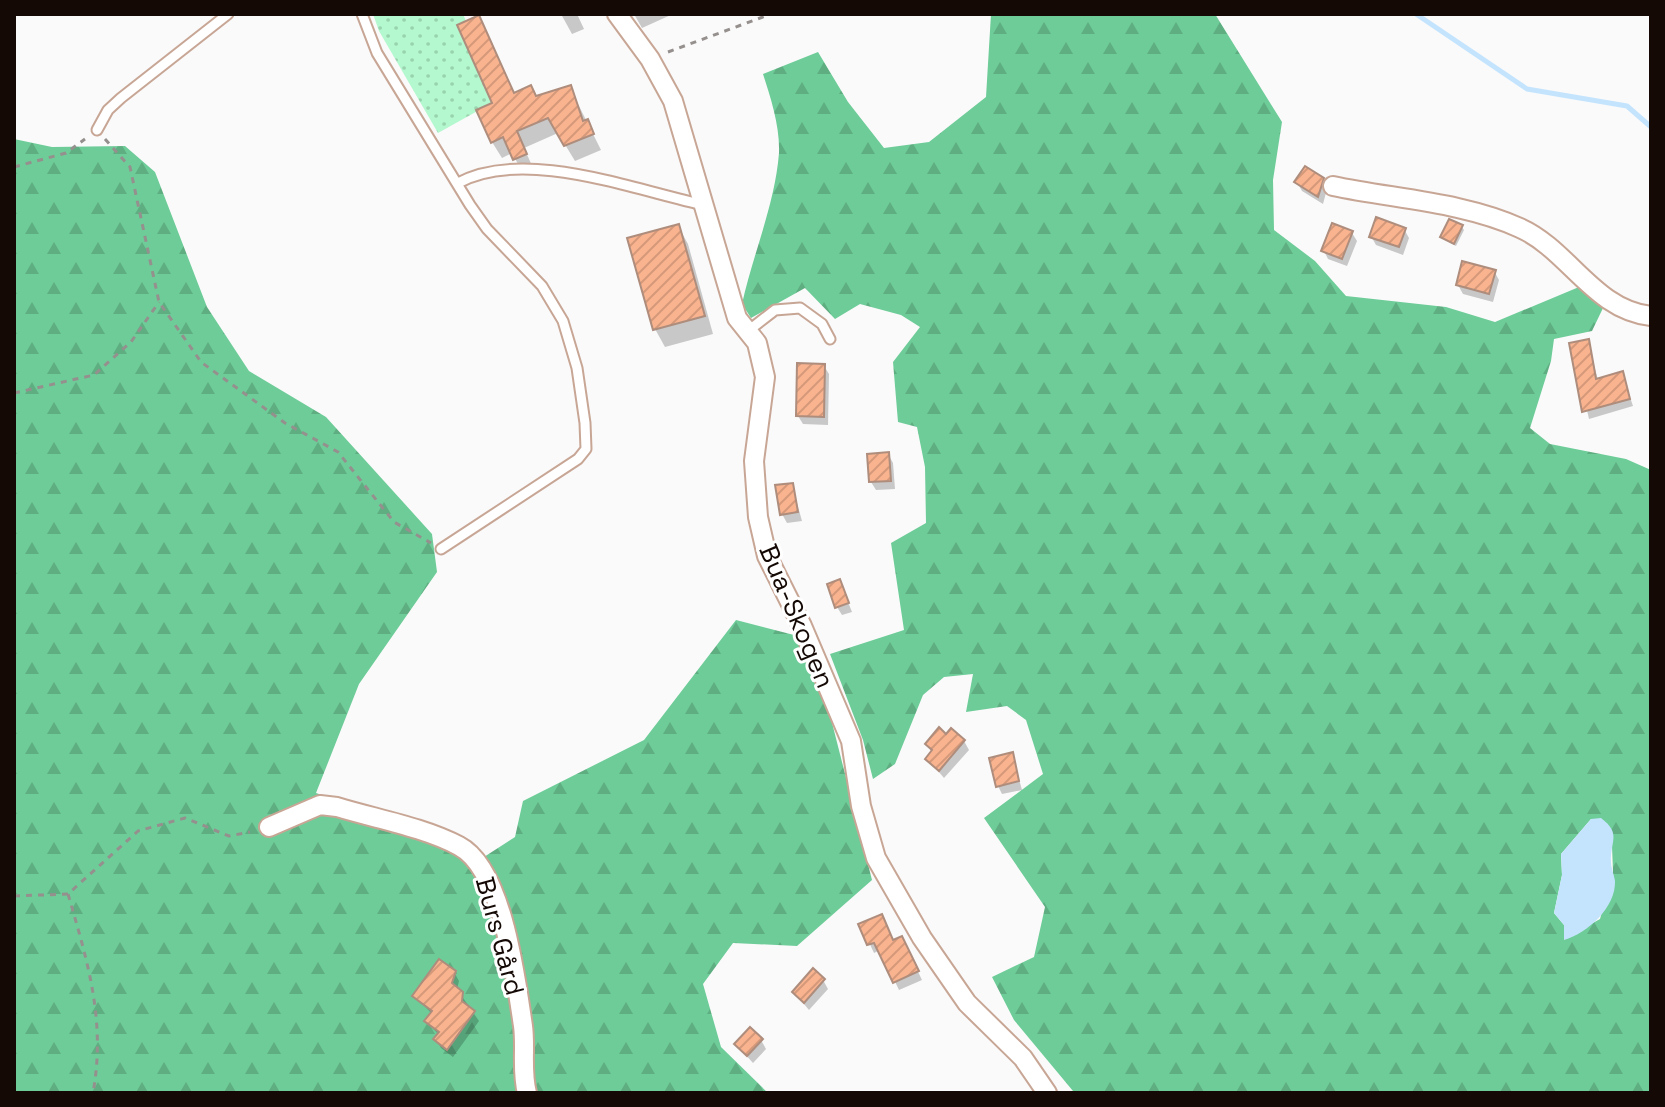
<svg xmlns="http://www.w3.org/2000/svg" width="1665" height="1107" viewBox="0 0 1665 1107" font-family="'Space Grotesk',sans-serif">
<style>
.grass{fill:url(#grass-dots)}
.forest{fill:url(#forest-firs);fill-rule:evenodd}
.water{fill:#c4e4fd}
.shadow{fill:#0003}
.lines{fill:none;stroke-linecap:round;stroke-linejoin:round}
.stream{stroke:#c4e4fd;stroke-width:5}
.building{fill:url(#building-hatch);stroke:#ae8d7d;stroke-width:2}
.lane-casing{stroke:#c8a695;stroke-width:13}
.street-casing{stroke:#c8a695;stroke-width:22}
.path{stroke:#95908e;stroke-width:3;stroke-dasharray:6 6;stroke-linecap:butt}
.lane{stroke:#fff;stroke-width:9}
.street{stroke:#fff;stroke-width:18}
.labels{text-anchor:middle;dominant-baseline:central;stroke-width:6;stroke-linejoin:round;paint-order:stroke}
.street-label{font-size:26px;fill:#140904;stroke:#fff}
</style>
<defs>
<pattern id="grass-dots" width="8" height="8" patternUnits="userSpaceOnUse" patternTransform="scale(2)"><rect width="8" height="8" fill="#b3f8ce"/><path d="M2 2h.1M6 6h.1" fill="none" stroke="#99d3af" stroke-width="1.8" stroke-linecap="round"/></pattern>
<pattern id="forest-firs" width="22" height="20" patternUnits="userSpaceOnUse" patternTransform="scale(2)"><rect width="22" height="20" fill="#6dcc98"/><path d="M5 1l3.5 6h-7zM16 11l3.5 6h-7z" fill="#5eae81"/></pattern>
<pattern id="building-hatch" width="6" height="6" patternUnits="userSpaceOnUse" patternTransform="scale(2)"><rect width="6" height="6" fill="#f9b38f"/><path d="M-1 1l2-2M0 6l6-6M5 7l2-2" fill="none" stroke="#d5997a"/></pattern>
</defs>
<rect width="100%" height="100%" fill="#fafafa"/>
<polygon class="grass" points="373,14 463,14 499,99 438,133 379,31"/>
<g class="forest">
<path d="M991 14H1215L1282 122 1273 180 1274 230 1315 261 1346 296 1446 307 1495 322 1579 287 1603 308 1592 331 1554 339 1551 361 1530 428 1550 444 1626 459 1651 470V1093H1083L1073 1091 1014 1020 992 977 1034 957 1045 907 984 818 1043 774 1026 720 1007 706 966 712 973 674 944 677 923 695 895 764 873 779 863 740 830 654 904 630 891 543 926 523 925 467 917 427 898 422 893 362 920 327 901 315 860 304 835 319 805 288 751 318 742 304C753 254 775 204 779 153 780 126 771 99 763 74L818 52 848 102 884 148 929 142 986 97ZM1591 819 1612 846 1613 872 1600 919 1564 939V925L1554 913 1562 875 1561 854Z"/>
<polygon points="14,139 52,147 125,146 155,172 207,307 249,371 326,417 432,534 437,572 359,684 316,793 467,844 484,857 515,837 523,801 644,740 736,620 794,635 827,703 872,880 797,946 733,943 703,984 721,1047 768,1093 14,1093"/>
</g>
<path class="water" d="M1601 818C1622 834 1610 841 1611 862 1611 868 1614 874 1615 881 1616 907 1588 933 1564 940V925L1554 913 1562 875 1561 854 1591 819Z"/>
<g class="shadow">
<polygon points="561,14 577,14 584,29 572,34"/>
<polygon points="634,14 673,14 642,28"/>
<polygon points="478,18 514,95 537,98 570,88 601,150 575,161 558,133 524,148 534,170 524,175 512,153 502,158 492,142 494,104"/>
<polygon points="1322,180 1327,189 1323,204 1302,191 1297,182"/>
<polygon points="678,226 688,244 713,334 665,347 655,329"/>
<polygon points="1462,227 1464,230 1456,246 1445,240 1443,237"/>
<polygon points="1404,229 1409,238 1403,255 1376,245 1371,236"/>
<polygon points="1352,233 1357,241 1347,266 1328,259 1324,251"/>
<polygon points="1494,271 1499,280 1493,302 1463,294 1458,285"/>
<polygon points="1588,342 1598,380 1622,374 1633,406 1589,419 1572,344"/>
<polygon points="824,366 829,374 828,425 803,424 798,416"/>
<polygon points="888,454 893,463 895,489 876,490 871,482"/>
<polygon points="792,485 802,521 787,523 782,514"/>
<polygon points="840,582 852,612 842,615 837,607"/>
<polygon points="947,737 964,741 969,750 944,778 928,759 932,753 927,744"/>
<polygon points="1012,754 1022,790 1002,794 998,786"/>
<polygon points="861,925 906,947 922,980 899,990 880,950 874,953"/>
<polygon points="454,972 459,981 457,989 479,1021 453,1057 441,1048 436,1039 439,1035 426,1021 432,1014 415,996"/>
<polygon points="823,980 828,989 809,1010 794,992"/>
<polygon points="761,1040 766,1049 753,1063 736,1044"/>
</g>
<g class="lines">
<polyline class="stream" points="1416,14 1527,89 1627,106 1651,127"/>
</g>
<g class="building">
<polygon points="479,15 514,93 531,85 536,96 571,85 583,121 588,119 594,134 564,146 548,118 517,131 527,154 513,160 503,137 491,143 476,110 492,103 457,25"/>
<polygon points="1305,166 1324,178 1318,197 1294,182"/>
<polygon points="1376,217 1406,228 1399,247 1369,237"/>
<polygon points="1449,219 1463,225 1454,244 1440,237"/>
<polygon points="1332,223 1353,231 1342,259 1321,251"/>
<polygon points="679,224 705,316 653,330 627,238"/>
<polygon points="1462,261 1496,270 1489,294 1456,285"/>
<polygon points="1589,339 1596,379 1623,371 1630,399 1582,412 1569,343"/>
<polygon points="797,363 825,364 824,417 796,416"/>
<polygon points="889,452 891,481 869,482 867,454"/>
<polygon points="793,483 798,512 780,515 775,485"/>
<polygon points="840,579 849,603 835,608 827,584"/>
<polygon points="939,727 946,734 951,728 965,740 939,771 925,759 932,750 925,744"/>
<polygon points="1013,752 1019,781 996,787 989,758"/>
<polygon points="882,914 893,940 902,936 919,971 893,983 874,943 867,945 858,924"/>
<polygon points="439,959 456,971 452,983 463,992 462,1001 475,1011 447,1050 433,1039 439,1032 424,1021 432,1011 412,996"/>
<polygon points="813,968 825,979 804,1003 792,992"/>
<polygon points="750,1027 763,1039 747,1056 734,1044"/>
</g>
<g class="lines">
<g class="lane-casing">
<g id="lane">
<polyline points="362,14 377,53 470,205 487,229 542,286 563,321 577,368 585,423 586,449 578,459 441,549"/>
<polyline points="97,130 108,110 121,98 228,14"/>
<path d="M458 183C524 147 634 190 704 205"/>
<polyline points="748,331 775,310 800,308 822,324 830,339"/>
</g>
</g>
<g class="street-casing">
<g id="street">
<polyline points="617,14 650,59 673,101 737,318 757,343 765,377 754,461 758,517 767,556 802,626 851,741 861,806 876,858 922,938 967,1003 1023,1058 1047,1093"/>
<path d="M1333 186C1394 199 1463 202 1520 228 1569 250 1594 310 1651 316"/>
<path d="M269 827 320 805 337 807C376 819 423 827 459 846 503 869 516 980 523 1026 526 1048 521 1071 527 1093"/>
</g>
</g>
<g class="path">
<polyline points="668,52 771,14"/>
<polyline points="105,139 130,167 159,302 201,362 285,423 338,452 394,522 431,543"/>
<polyline points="14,167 66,153 85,139"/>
<polyline points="14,393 94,375 131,342 159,302"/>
<path d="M68 894C88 963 106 1021 93 1093"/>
<polyline points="14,896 68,894 138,831 185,818 229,836 250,832"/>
</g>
<use href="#lane" class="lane"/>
<use href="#street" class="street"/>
</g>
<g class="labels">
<g class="street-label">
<text transform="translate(797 616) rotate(67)">Bua-Skogen</text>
<text transform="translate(500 936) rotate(75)">Burs Gård</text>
</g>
</g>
<rect width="1665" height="1107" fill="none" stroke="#140904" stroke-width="32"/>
</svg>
